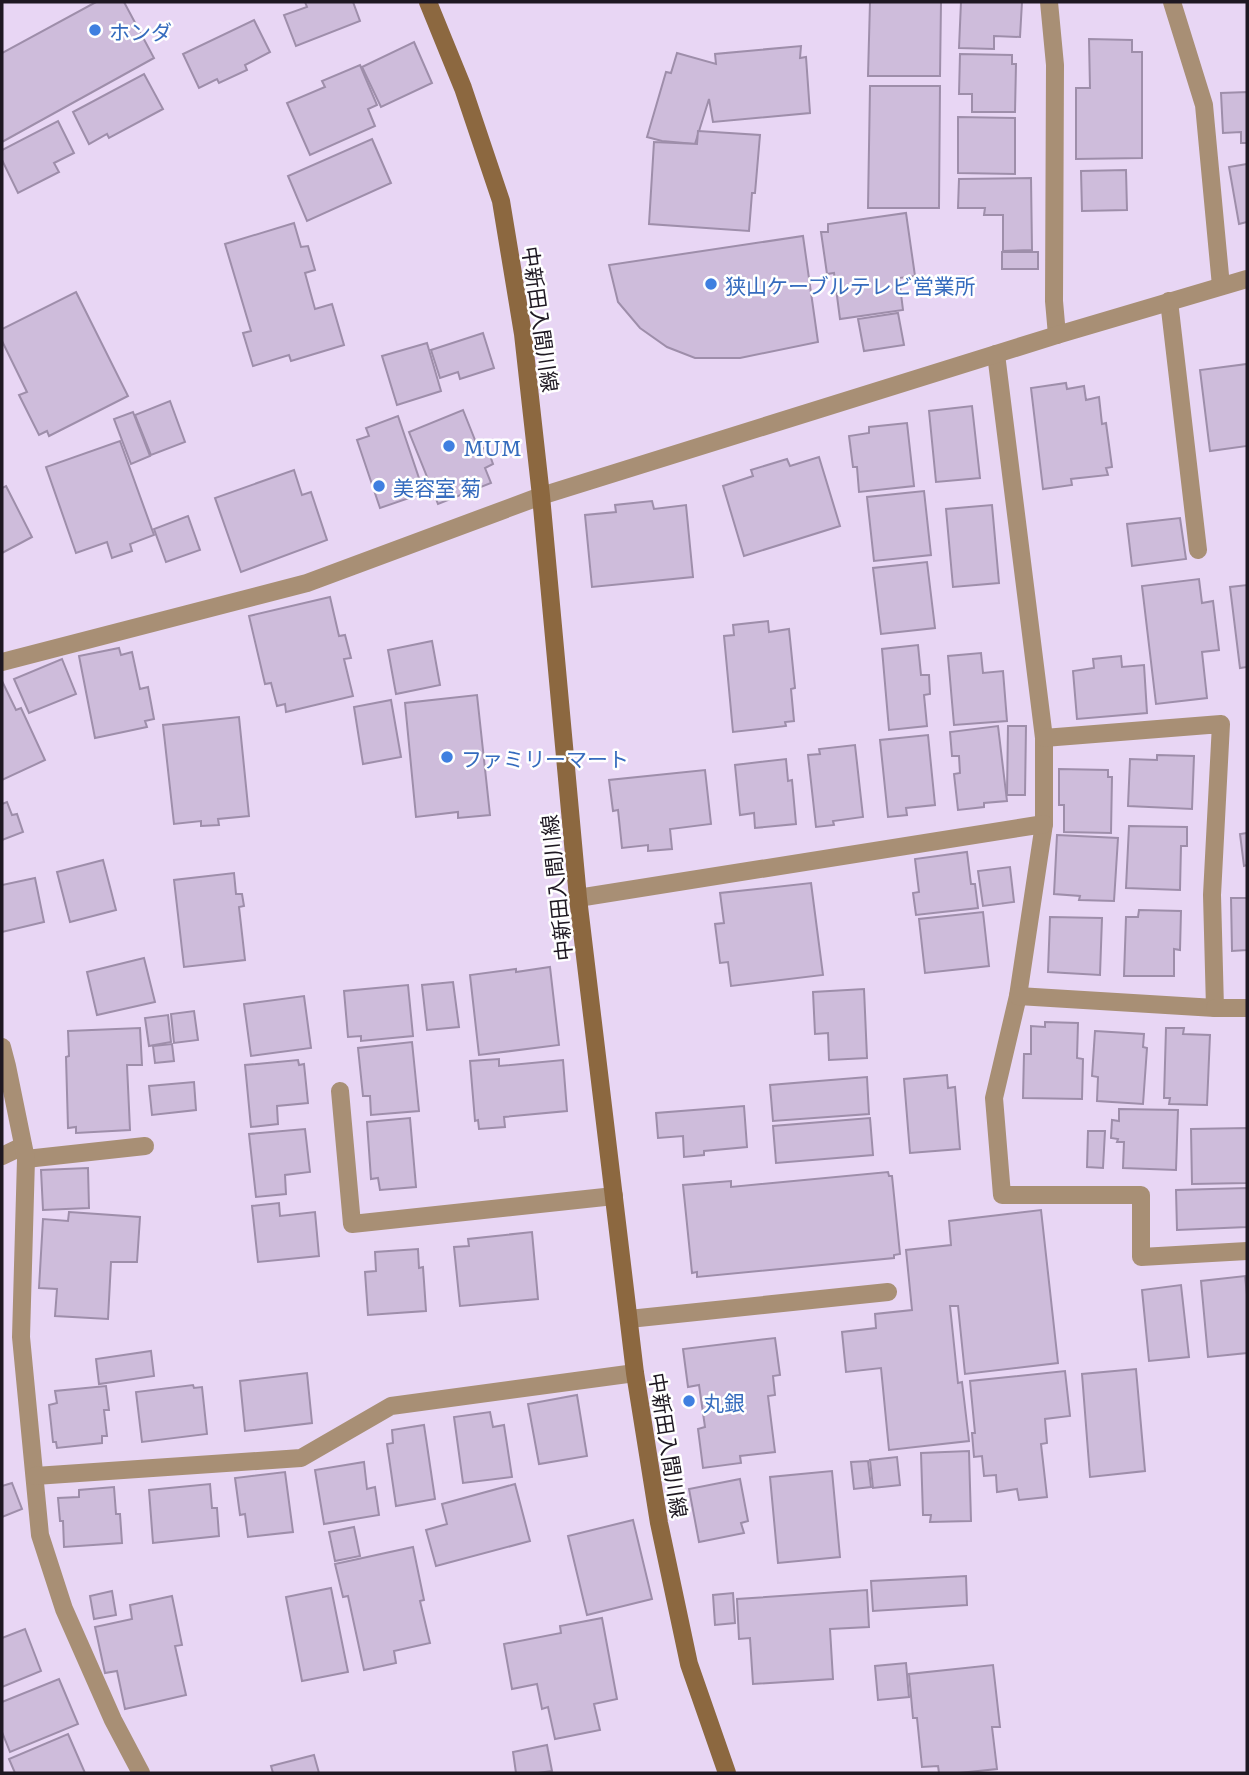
<svg xmlns="http://www.w3.org/2000/svg" width="1249" height="1775" viewBox="0 0 1249 1775" font-family="Literata,'Noto Sans JP',serif">
<style>
.building{fill:#cebcdb;stroke:#9e8eaa;stroke-width:2}
.lines{fill:none;stroke-linecap:round;stroke-linejoin:round}
.service{stroke:#a88f75;stroke-width:18}
.minor{stroke:#a88f75;stroke-width:18}
.tertiary{stroke:#a88f75;stroke-width:18}
.secondary{stroke:#8c6840;stroke-width:18}
.shop-dot{fill:#3f7fe0;stroke:#fff;stroke-width:2.5}
.labels{text-anchor:middle;dominant-baseline:central;stroke-width:5;stroke-linejoin:round;paint-order:stroke}
.shop-label{font-size:21px;fill:#366cbe;stroke:#fff;text-anchor:start}
.street-label{font-size:21px;fill:#1e1822;stroke:#fff}
</style>
<rect width="100%" height="100%" fill="#e8d6f4"/>
<g class="building">
<polygon points="96,2 124,2 154,58 2,142 2,53"/>
<polygon points="305,2 353,2 360,21 296,46 284,15 307,7"/>
<polygon points="870,2 941,2 940,76 868,76"/>
<polygon points="961,2 1022,2 1020,37 994,36 994,49 959,48"/>
<polygon points="254,20 270,52 245,65 247,70 219,83 217,79 199,88 183,54"/>
<polygon points="1089,39 1132,40 1132,52 1142,52 1142,158 1076,159 1076,88 1090,88"/>
<polygon points="414,42 432,83 381,107 362,67"/>
<polygon points="801,46 800,58 806,57 810,113 713,122 709,99 695,144 662,141 647,137 666,72 671,73 677,53 716,64 715,54"/>
<polygon points="960,54 1012,55 1012,64 1016,64 1015,112 972,112 972,94 959,94"/>
<polygon points="360,65 377,105 368,109 375,126 310,155 287,103 325,87 322,81"/>
<polygon points="144,74 163,109 109,138 107,134 89,144 73,112"/>
<polygon points="870,86 940,86 939,208 868,208"/>
<polygon points="1247,92 1247,143 1241,143 1241,132 1223,133 1221,93"/>
<polygon points="958,117 1015,118 1015,174 958,173"/>
<polygon points="58,121 74,153 54,163 59,172 18,193 2,160 2,150"/>
<polygon points="698,131 760,135 755,193 752,193 749,231 649,224 654,142 697,144"/>
<polygon points="372,139 391,183 307,221 288,176"/>
<polygon points="1247,164 1247,222 1239,224 1229,167"/>
<polygon points="1126,170 1127,210 1082,211 1081,171"/>
<polygon points="1031,178 1032,250 1003,251 1003,215 984,215 985,208 958,208 959,179"/>
<polygon points="906,213 915,276 899,278 903,310 840,319 834,273 827,274 821,232 828,232 828,224"/>
<polygon points="294,223 301,247 308,246 315,270 305,273 315,309 332,304 344,345 291,361 289,355 253,366 243,333 251,331 225,244"/>
<polygon points="803,236 818,342 740,358 695,358 667,347 640,328 618,302 609,265"/>
<rect x="1002" y="252" width="36" height="17"/>
<polygon points="76,292 128,396 49,436 47,431 39,435 19,395 27,392 2,341 2,329"/>
<polygon points="898,313 904,345 864,351 858,319"/>
<polygon points="483,333 494,368 460,379 458,372 440,378 431,350"/>
<polygon points="427,343 441,391 397,405 382,356"/>
<polygon points="1247,364 1247,446 1210,451 1200,370"/>
<polygon points="1066,383 1067,389 1084,386 1086,400 1099,397 1102,424 1106,423 1112,467 1106,468 1108,475 1071,479 1072,485 1043,489 1031,388"/>
<polygon points="170,401 185,442 151,455 135,415"/>
<polygon points="972,406 980,478 936,482 929,411"/>
<polygon points="463,410 479,450 487,447 493,464 485,468 491,483 438,504 409,432"/>
<polygon points="133,412 150,456 131,464 114,419"/>
<polygon points="398,416 424,493 380,508 357,440 369,436 366,428"/>
<polygon points="907,423 914,486 859,492 857,467 853,467 849,436 869,433 869,427"/>
<polygon points="120,441 154,535 130,544 132,551 112,558 107,542 76,553 46,467"/>
<polygon points="819,457 840,526 744,556 723,486 753,476 751,470 787,459 790,466"/>
<polygon points="294,470 302,495 311,492 327,540 241,572 215,498"/>
<polygon points="6,486 32,537 2,553 2,488"/>
<polygon points="924,491 931,555 874,561 867,497"/>
<polygon points="652,501 654,509 686,505 693,577 592,587 585,515 616,512 615,505"/>
<polygon points="992,505 999,583 953,587 946,509"/>
<polygon points="188,516 200,550 166,562 154,529"/>
<polygon points="1180,518 1186,559 1132,566 1127,524"/>
<polygon points="927,562 935,628 881,634 873,568"/>
<polygon points="1199,579 1202,603 1213,601 1219,650 1202,652 1207,698 1156,704 1142,586"/>
<polygon points="1247,585 1247,667 1240,668 1230,587"/>
<polygon points="330,597 339,636 345,635 351,658 344,659 353,696 286,712 285,704 277,706 271,683 265,684 249,616"/>
<polygon points="768,621 769,632 789,629 795,688 791,689 794,721 785,722 786,726 733,732 724,636 734,635 733,625"/>
<polygon points="432,641 440,685 396,694 388,650"/>
<polygon points="918,645 921,675 929,675 930,694 924,695 927,726 889,730 882,649"/>
<polygon points="119,648 121,655 132,652 140,689 148,687 154,719 145,721 147,727 95,738 79,656"/>
<polygon points="981,653 983,673 1003,671 1007,721 954,725 948,656"/>
<polygon points="1121,656 1122,667 1144,665 1147,713 1077,719 1073,671 1094,668 1093,659"/>
<polygon points="62,659 76,694 29,713 14,679"/>
<polygon points="2,681 16,710 21,708 45,760 2,780"/>
<polygon points="477,695 490,815 458,818 458,812 416,817 405,703"/>
<polygon points="391,700 401,757 363,764 354,707"/>
<polygon points="239,717 249,816 218,819 219,825 201,826 201,821 174,824 163,725"/>
<polygon points="998,726 1007,801 984,803 984,807 958,810 954,774 960,773 959,756 952,756 950,732"/>
<polygon points="1008,726 1026,726 1025,795 1007,795"/>
<polygon points="928,735 935,805 906,808 907,815 888,817 880,740"/>
<polygon points="855,745 863,817 833,821 834,825 816,827 808,755 820,754 819,749"/>
<polygon points="1157,755 1194,756 1192,809 1128,806 1130,759 1157,760"/>
<polygon points="786,759 788,781 792,780 796,824 755,828 754,813 740,815 735,765"/>
<polygon points="1059,769 1108,770 1108,777 1112,777 1111,833 1064,832 1064,805 1059,805"/>
<polygon points="705,770 711,824 670,829 672,849 648,851 648,845 622,848 618,810 613,811 609,780"/>
<polygon points="7,802 12,815 17,814 23,832 2,840 2,804"/>
<polygon points="1129,826 1187,827 1187,846 1181,846 1180,890 1126,888"/>
<polygon points="1247,833 1247,865 1244,866 1240,834"/>
<polygon points="1057,835 1118,838 1114,901 1079,900 1080,896 1054,894"/>
<polygon points="967,852 971,884 975,884 978,908 916,915 913,893 919,892 915,859"/>
<polygon points="103,860 116,910 70,922 57,872"/>
<polygon points="1010,867 1014,902 983,906 978,871"/>
<polygon points="234,873 236,894 242,894 244,906 239,907 245,960 184,967 174,880"/>
<polygon points="35,878 44,922 2,932 2,885"/>
<polygon points="811,883 823,975 731,986 728,962 720,963 715,924 724,923 720,893"/>
<polygon points="1231,898 1247,898 1247,950 1232,951"/>
<polygon points="1139,910 1181,911 1180,950 1174,949 1174,976 1124,976 1126,917 1138,917"/>
<polygon points="983,912 989,966 925,973 919,919"/>
<polygon points="1050,917 1102,918 1100,975 1048,972"/>
<polygon points="144,958 155,1002 97,1015 87,972"/>
<polygon points="550,967 559,1045 479,1055 470,975 516,969 516,972"/>
<polygon points="453,982 459,1027 427,1030 422,985"/>
<polygon points="408,985 413,1036 361,1041 361,1036 348,1037 344,991"/>
<polygon points="864,989 867,1058 829,1060 828,1033 815,1034 813,992"/>
<polygon points="304,996 311,1048 251,1056 244,1004"/>
<polygon points="194,1011 198,1040 174,1043 171,1014"/>
<polygon points="168,1015 171,1042 149,1046 145,1018"/>
<polygon points="1045,1022 1078,1023 1077,1058 1083,1059 1082,1099 1023,1098 1024,1054 1031,1054 1031,1026 1045,1027"/>
<polygon points="140,1028 142,1065 127,1065 130,1130 76,1133 76,1127 68,1128 66,1057 69,1056 68,1031"/>
<polygon points="1166,1028 1184,1028 1183,1034 1210,1035 1207,1105 1169,1104 1170,1098 1164,1098"/>
<polygon points="1095,1031 1144,1034 1143,1047 1147,1048 1143,1104 1097,1101 1098,1077 1092,1076"/>
<polygon points="412,1042 419,1111 371,1115 370,1096 363,1096 358,1048"/>
<polygon points="172,1044 174,1061 155,1063 153,1046"/>
<polygon points="499,1059 499,1066 563,1060 567,1111 504,1117 505,1127 479,1129 478,1120 475,1121 470,1061"/>
<polygon points="298,1060 299,1065 304,1064 308,1103 277,1106 278,1124 251,1127 245,1065"/>
<polygon points="947,1075 948,1088 955,1087 960,1149 910,1153 904,1079"/>
<polygon points="867,1077 869,1114 773,1121 770,1085"/>
<polygon points="194,1082 196,1110 152,1115 149,1086"/>
<polygon points="744,1106 747,1147 704,1151 704,1155 684,1157 683,1136 658,1138 656,1113"/>
<polygon points="1119,1109 1178,1110 1176,1170 1123,1168 1124,1142 1117,1142 1118,1139 1111,1138 1112,1120 1119,1121"/>
<polygon points="410,1118 416,1187 380,1190 378,1178 371,1179 367,1122"/>
<polygon points="870,1118 873,1155 776,1163 773,1126"/>
<polygon points="1247,1128 1247,1183 1192,1184 1191,1129"/>
<polygon points="305,1129 310,1172 285,1175 286,1194 256,1197 249,1134"/>
<polygon points="1088,1131 1105,1131 1103,1168 1087,1167"/>
<polygon points="88,1168 89,1208 43,1210 41,1170"/>
<polygon points="888,1172 889,1176 892,1176 900,1254 894,1255 894,1258 697,1277 697,1272 692,1273 683,1185 731,1181 731,1187"/>
<polygon points="1247,1188 1247,1227 1177,1230 1176,1190"/>
<polygon points="279,1203 280,1216 315,1212 319,1256 258,1262 252,1206"/>
<polygon points="1041,1210 1058,1363 965,1374 958,1306 950,1306 958,1383 962,1382 969,1441 889,1450 881,1368 846,1372 842,1332 876,1328 875,1314 912,1310 906,1250 951,1245 949,1221"/>
<polygon points="69,1212 140,1217 137,1262 111,1262 108,1319 55,1316 57,1289 39,1288 43,1219 68,1221"/>
<polygon points="532,1232 538,1299 460,1306 454,1247 469,1246 468,1239"/>
<polygon points="418,1249 419,1268 423,1267 426,1311 368,1315 365,1272 376,1271 375,1252"/>
<polygon points="1245,1276 1247,1295 1247,1353 1208,1357 1201,1281"/>
<polygon points="1181,1285 1189,1357 1149,1361 1142,1290"/>
<polygon points="775,1338 780,1375 773,1376 775,1395 768,1396 775,1452 740,1456 741,1463 703,1468 698,1429 705,1427 699,1385 688,1387 683,1349"/>
<polygon points="151,1351 154,1376 99,1384 96,1359"/>
<polygon points="1136,1369 1145,1471 1090,1477 1082,1374"/>
<polygon points="1065,1371 1070,1416 1045,1419 1047,1443 1041,1444 1047,1497 1019,1500 1017,1489 997,1492 996,1475 984,1476 982,1456 974,1457 972,1433 975,1433 970,1381"/>
<polygon points="307,1373 312,1423 245,1431 240,1381"/>
<polygon points="193,1385 194,1388 202,1387 207,1434 142,1442 136,1392"/>
<polygon points="106,1386 109,1410 104,1410 107,1436 102,1436 102,1443 57,1448 56,1442 53,1442 49,1405 57,1403 55,1391"/>
<polygon points="577,1395 587,1456 539,1464 528,1404"/>
<polygon points="490,1412 493,1427 504,1425 512,1477 463,1483 454,1417"/>
<polygon points="424,1425 435,1499 396,1506 387,1444 393,1443 392,1430"/>
<polygon points="969,1451 971,1521 930,1522 931,1515 923,1515 921,1453"/>
<polygon points="897,1457 900,1485 873,1488 870,1460"/>
<polygon points="868,1461 871,1487 854,1489 851,1462"/>
<polygon points="364,1462 367,1489 375,1487 379,1515 324,1524 315,1470"/>
<polygon points="832,1471 840,1557 778,1563 770,1477"/>
<polygon points="285,1472 293,1532 248,1537 245,1514 240,1515 235,1478"/>
<polygon points="740,1479 748,1521 741,1523 744,1533 699,1542 689,1489"/>
<polygon points="12,1483 22,1509 2,1517 2,1486"/>
<polygon points="210,1484 212,1508 217,1508 219,1536 153,1543 149,1490"/>
<polygon points="515,1484 530,1541 436,1566 426,1530 447,1524 442,1504"/>
<polygon points="114,1487 116,1514 120,1514 122,1543 64,1547 63,1521 60,1521 58,1498 79,1497 79,1490"/>
<polygon points="633,1520 652,1599 587,1615 568,1536"/>
<polygon points="354,1527 360,1556 335,1561 329,1532"/>
<polygon points="413,1547 424,1600 420,1601 430,1643 394,1651 396,1663 364,1670 348,1596 343,1597 335,1564"/>
<polygon points="966,1576 967,1605 873,1611 871,1581"/>
<polygon points="331,1588 348,1672 302,1681 286,1597"/>
<polygon points="867,1590 869,1627 830,1629 833,1679 753,1684 750,1638 739,1639 737,1599"/>
<polygon points="112,1591 116,1615 94,1619 90,1596"/>
<polygon points="733,1593 735,1623 715,1625 713,1595"/>
<polygon points="172,1596 182,1645 175,1646 186,1695 125,1709 117,1671 105,1673 95,1627 132,1619 130,1605"/>
<polygon points="602,1618 617,1699 594,1704 600,1730 555,1739 548,1707 542,1709 537,1684 512,1689 504,1644 561,1633 560,1626"/>
<polygon points="25,1629 41,1671 2,1687 2,1638"/>
<polygon points="906,1663 909,1697 878,1700 875,1666"/>
<polygon points="993,1665 1000,1727 992,1727 997,1769 959,1773 939,1773 938,1766 922,1767 917,1718 913,1718 909,1674"/>
<polygon points="59,1679 78,1724 10,1752 2,1732 2,1702"/>
<polygon points="68,1734 85,1773 15,1773 9,1759"/>
<polygon points="547,1745 552,1771 538,1773 516,1773 513,1752"/>
<polygon points="314,1755 319,1773 273,1773 271,1766"/>
</g>
<g class="lines">
<g class="service">
<polyline points="1172,2 1204,105 1221,286"/>
<polyline points="1169,301 1198,550"/>
<polyline points="340,1091 352,1224 614,1196"/>
<polyline points="2,1156 23,1146"/>
<polyline points="26,1159 145,1146"/>
<polyline points="629,1319 888,1292"/>
</g>
<g class="minor">
<polyline points="1049,2 1055,65 1054,301 1057,335"/>
<polyline points="996,354 1044,738 1044,824 1018,996 994,1098 1002,1195 1141,1195 1141,1257 1247,1251"/>
<polyline points="2,662 307,583 541,496"/>
<polyline points="578,898 1044,824"/>
<polyline points="1018,996 1215,1008 1212,895 1221,724 1044,738"/>
<polyline points="1215,1008 1247,1008"/>
<polyline points="2,1047 7,1066 26,1159 21,1337 40,1535 64,1609 113,1720 141,1773"/>
<polyline points="35,1476 301,1458 391,1406 635,1373"/>
</g>
<polyline class="tertiary" points="541,496 1057,335 1247,279"/>
<polyline class="secondary" points="428,2 463,88 501,201 523,334 541,496 578,898 635,1373 659,1523 689,1664 727,1773"/>
</g>
<g class="shop-dot">
<circle cx="95" cy="30" r="7"/>
<circle cx="711" cy="284" r="7"/>
<circle cx="449" cy="446" r="7"/>
<circle cx="379" cy="486" r="7"/>
<circle cx="447" cy="757" r="7"/>
<circle cx="689" cy="1401" r="7"/>
</g>
<g class="labels">
<g class="shop-label">
<text x="109" y="30">ホンダ</text>
<text x="725" y="284">狭山ケーブルテレビ営業所</text>
<text x="463" y="446">MUM</text>
<text x="393" y="486">美容室 菊</text>
<text x="461" y="757">ファミリーマート</text>
<text x="703" y="1401">丸銀</text>
</g>
<g class="street-label">
<text transform="translate(542 319) rotate(82)">中新田入間川線</text>
<text transform="translate(555 888) rotate(-96)">中新田入間川線</text>
<text transform="translate(670 1445) rotate(81)">中新田入間川線</text>
</g>
</g>
<rect width="1249" height="1775" fill="none" stroke="#1e1822" stroke-width="7"/>
</svg>
